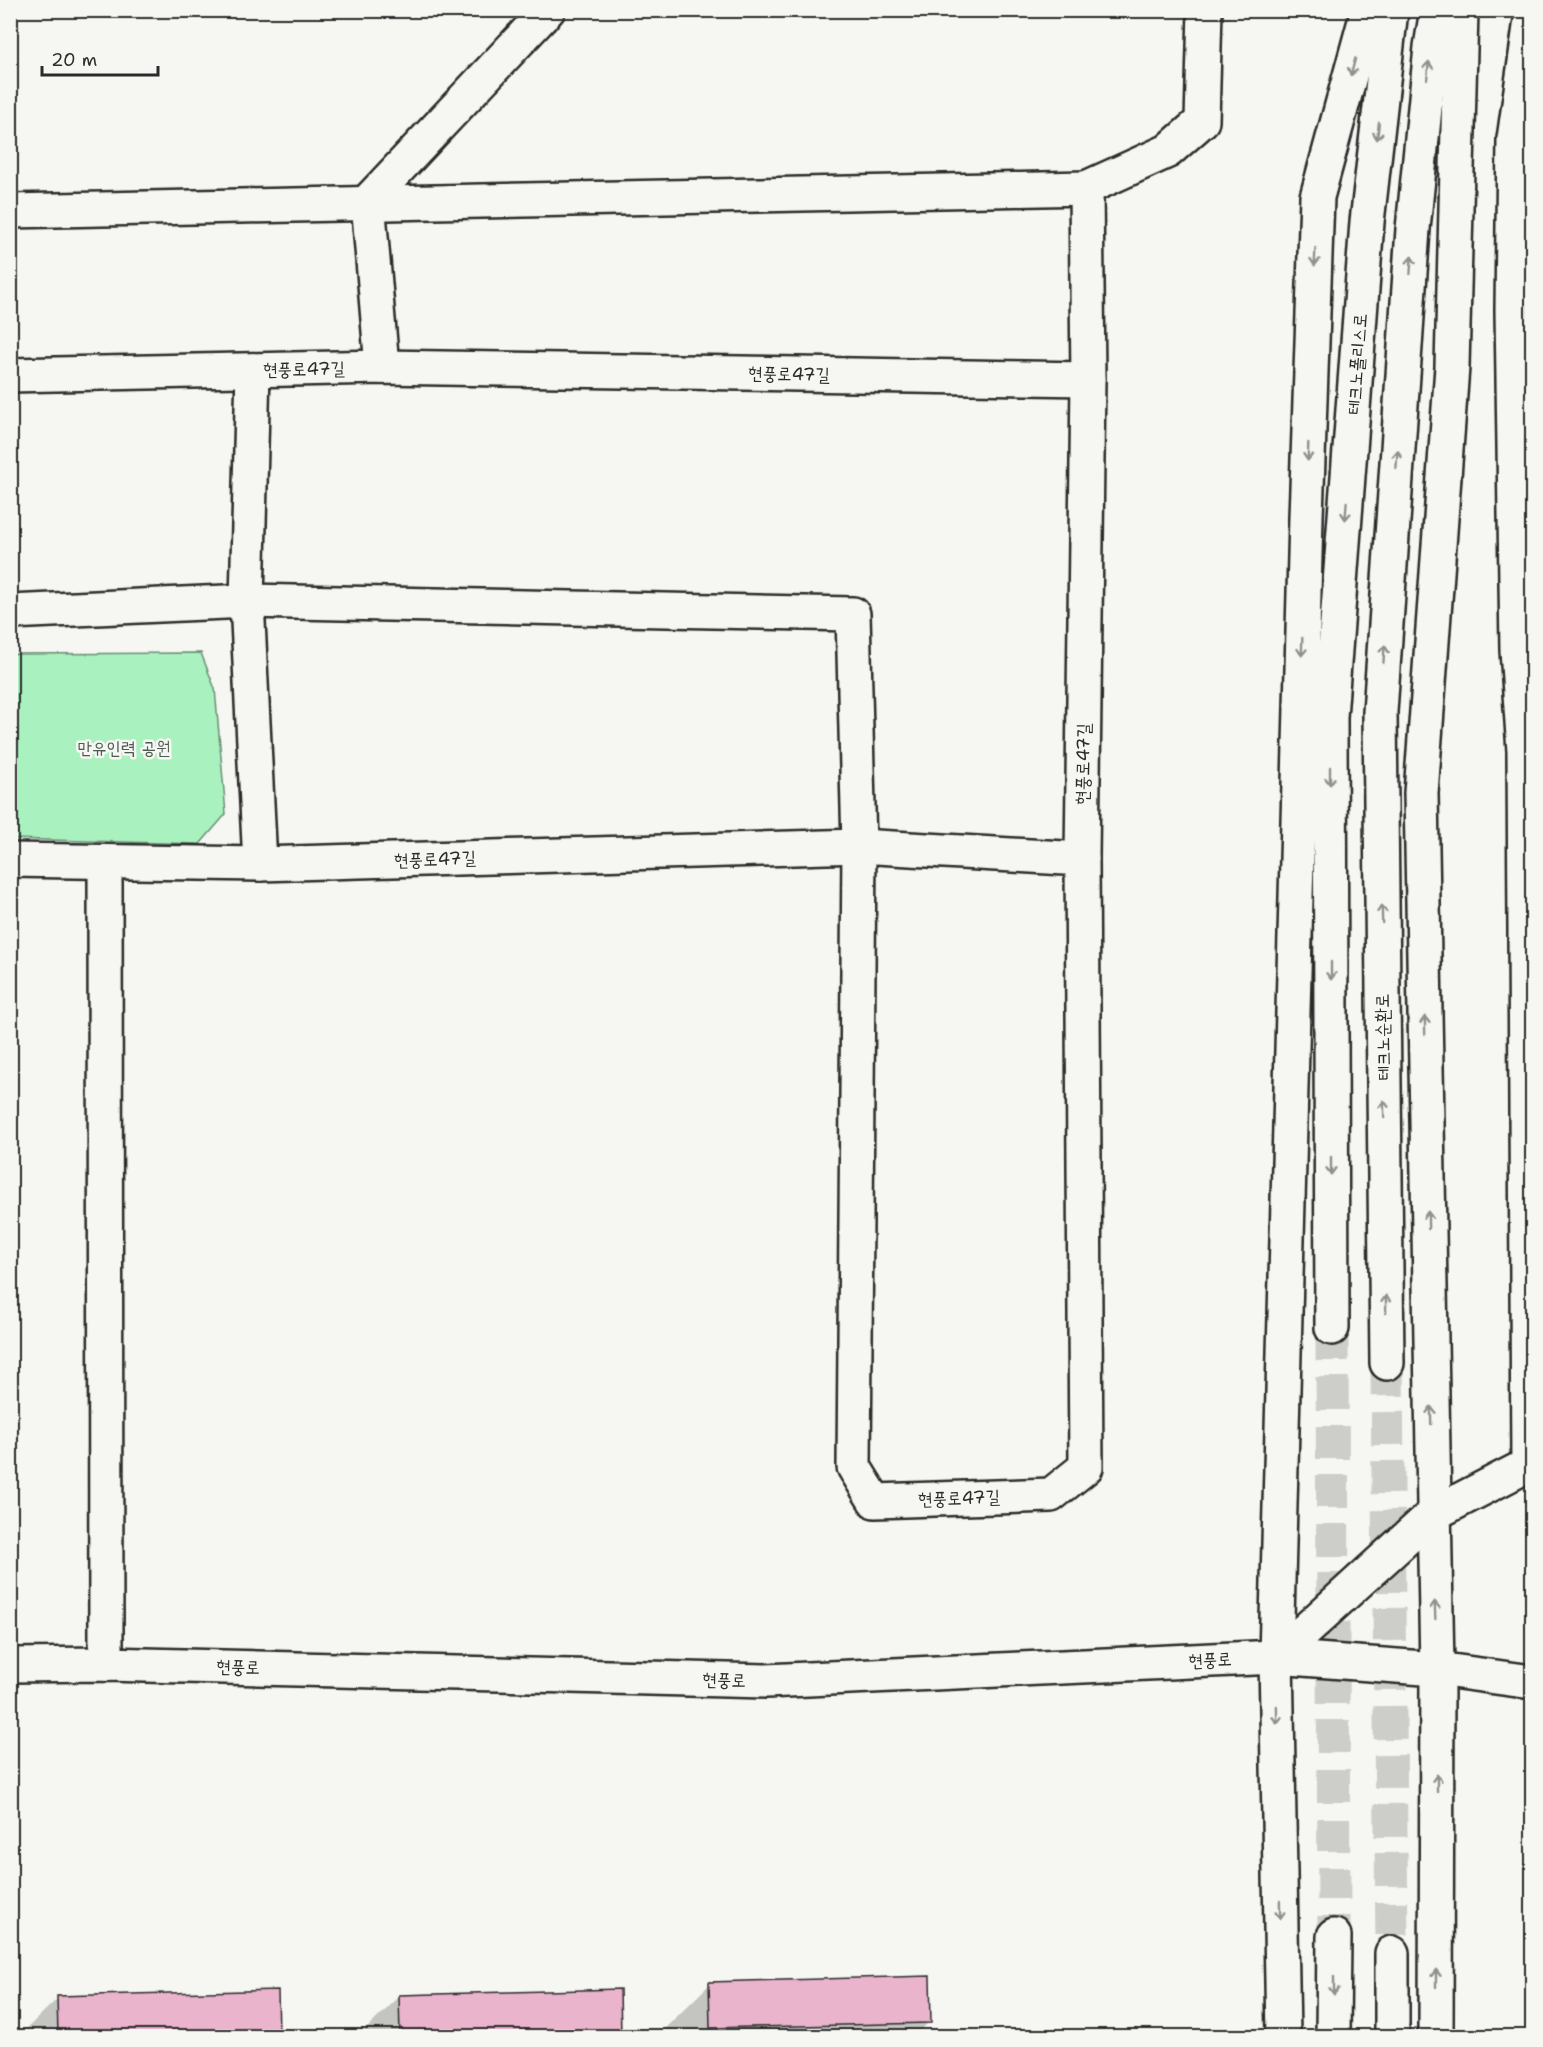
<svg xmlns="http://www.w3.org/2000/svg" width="1543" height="2047" viewBox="0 0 1543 2047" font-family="'Shantell Sans','Poor Story',sans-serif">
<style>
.green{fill:#a9f1be;stroke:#6a8e74;stroke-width:1.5}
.shadow{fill:#0003}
.building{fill:#eab4cc;stroke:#2b2b2b;stroke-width:1.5}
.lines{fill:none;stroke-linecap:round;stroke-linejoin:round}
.highway-tunnel{stroke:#cdcdca;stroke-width:33;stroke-dasharray:33 16;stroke-linecap:butt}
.minor-casing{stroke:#2b2b2b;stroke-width:38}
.highway-casing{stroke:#2b2b2b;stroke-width:38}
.minor{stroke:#f6f6f2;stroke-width:33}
.highway{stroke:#f6f6f2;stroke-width:33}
.oneway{stroke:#90908e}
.labels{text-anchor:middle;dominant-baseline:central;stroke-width:5;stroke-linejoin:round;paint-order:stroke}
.street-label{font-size:18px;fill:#2b2b2b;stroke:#f6f6f2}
.park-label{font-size:18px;fill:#4a5c50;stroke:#f6f6f2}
</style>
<rect width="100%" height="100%" fill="#f6f6f2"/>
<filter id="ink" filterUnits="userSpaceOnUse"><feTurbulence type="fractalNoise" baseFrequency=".0167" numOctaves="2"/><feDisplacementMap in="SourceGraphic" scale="12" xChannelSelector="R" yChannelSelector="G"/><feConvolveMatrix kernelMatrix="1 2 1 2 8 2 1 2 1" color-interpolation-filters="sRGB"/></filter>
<g filter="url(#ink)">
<polygon class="green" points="201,653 215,689 226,814 200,844 11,839 11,654"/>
<g class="shadow">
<polygon points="710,1984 929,2022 915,2036 657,2036"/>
<polygon points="399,1997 620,2035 359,2036"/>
<polygon points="58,1998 278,2036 19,2036"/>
</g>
<g class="building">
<polygon points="930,1976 931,2023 710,2028 709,1982"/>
<polygon points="620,1989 621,2036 400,2036 399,1995"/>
<polygon points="278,1990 279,2036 58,2036 57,1996"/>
</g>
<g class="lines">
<g class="highway-tunnel">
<polyline points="1332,1328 1334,1936"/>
<polyline points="1387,1363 1392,1953"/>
</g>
<g class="minor-casing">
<g id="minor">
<polyline points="10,211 1086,188"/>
<polyline points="382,367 368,201 548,10"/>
<polyline points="253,370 247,601 260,864"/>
<polyline points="10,375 382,367 1088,379"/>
<polyline points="10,612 247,601 853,614 859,846 854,1467 875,1501 1051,1495 1086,1467 1082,859 1088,379 1086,188 1168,151 1202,121 1205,10"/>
<polyline points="10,860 260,864 859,846 1082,859"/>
<polyline points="105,862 106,1664"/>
<polyline points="1528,1465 1524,751 1517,650 1512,310 1514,139 1532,13"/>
<polyline points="1276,1657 1433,1514 1528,1465 1532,1466"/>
<polyline points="10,1665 106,1664 766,1681 1276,1657 1437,1669 1532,1682"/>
</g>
</g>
<g class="highway-casing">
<g id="highway">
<polyline points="1332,1328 1330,717 1367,222 1391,10"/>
<polyline points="1387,1363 1380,712 1413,229 1431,47 1437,10"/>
<polyline points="1283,2036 1276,1657 1306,517 1317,197 1368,10"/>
<polyline points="1333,2036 1334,1936"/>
<polyline points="1392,2036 1392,1953"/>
<polyline points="1436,2036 1437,1669 1421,793 1452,367 1461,10"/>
</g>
</g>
<use href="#minor" class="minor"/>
<use href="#highway" class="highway"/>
</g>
<defs><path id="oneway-shaft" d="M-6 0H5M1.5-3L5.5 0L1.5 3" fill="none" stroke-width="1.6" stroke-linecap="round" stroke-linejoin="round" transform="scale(1.5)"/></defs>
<g class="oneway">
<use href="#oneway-shaft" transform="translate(1353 67) rotate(105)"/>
<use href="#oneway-shaft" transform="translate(1428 70) rotate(-84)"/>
<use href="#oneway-shaft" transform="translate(1378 131) rotate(96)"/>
<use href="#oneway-shaft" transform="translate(1315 257) rotate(92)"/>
<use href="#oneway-shaft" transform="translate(1411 265) rotate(-86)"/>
<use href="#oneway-shaft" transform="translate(1308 452) rotate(92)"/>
<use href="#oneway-shaft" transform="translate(1397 459) rotate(-86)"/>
<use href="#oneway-shaft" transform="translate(1346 511) rotate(94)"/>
<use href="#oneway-shaft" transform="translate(1302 647) rotate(92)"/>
<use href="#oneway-shaft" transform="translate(1384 654) rotate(-86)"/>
<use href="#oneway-shaft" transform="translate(1330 776) rotate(90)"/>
<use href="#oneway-shaft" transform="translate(1382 914) rotate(-91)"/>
<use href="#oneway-shaft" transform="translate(1331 971) rotate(90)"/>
<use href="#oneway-shaft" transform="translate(1425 1025) rotate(-91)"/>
<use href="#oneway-shaft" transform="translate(1384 1109) rotate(-91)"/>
<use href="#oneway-shaft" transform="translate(1331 1166) rotate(90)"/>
<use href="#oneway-shaft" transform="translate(1428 1220) rotate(-91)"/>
<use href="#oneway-shaft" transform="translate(1386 1304) rotate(-91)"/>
<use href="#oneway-shaft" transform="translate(1431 1415) rotate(-91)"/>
<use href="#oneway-shaft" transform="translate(1435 1610) rotate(-92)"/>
<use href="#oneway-shaft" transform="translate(1277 1715) rotate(89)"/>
<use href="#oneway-shaft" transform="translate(1437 1783) rotate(-90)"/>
<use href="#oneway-shaft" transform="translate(1280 1910) rotate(89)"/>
<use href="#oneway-shaft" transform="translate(1436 1978) rotate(-90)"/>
<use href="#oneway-shaft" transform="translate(1334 1986) rotate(90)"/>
</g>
</g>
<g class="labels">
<g class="street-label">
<text transform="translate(1357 364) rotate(-86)">테크노폴리스로</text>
<text transform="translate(304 369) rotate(-1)">현풍로47길</text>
<text transform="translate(789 374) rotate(1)">현풍로47길</text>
<text transform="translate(1083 764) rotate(-89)">현풍로47길</text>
<text transform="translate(435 859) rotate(-2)">현풍로47길</text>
<text transform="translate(1383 1037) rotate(-91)">테크노순환로</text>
<text transform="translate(959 1498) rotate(-2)">현풍로47길</text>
<text transform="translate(1210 1660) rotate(-3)">현풍로</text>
<text transform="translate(238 1667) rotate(1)">현풍로</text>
<text transform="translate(724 1680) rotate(1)">현풍로</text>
</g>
<g class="park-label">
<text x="124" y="748">만유인력 공원</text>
</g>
</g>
<rect width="1543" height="2047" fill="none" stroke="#f6f6f2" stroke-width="36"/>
<rect x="18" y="18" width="1507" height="2011" fill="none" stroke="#2b2b2b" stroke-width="2" filter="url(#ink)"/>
<path d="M42 66v9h116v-9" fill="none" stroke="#2b2b2b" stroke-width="3"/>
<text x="51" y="66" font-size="18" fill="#2b2b2b" stroke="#f6f6f2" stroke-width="4.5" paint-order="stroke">20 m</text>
</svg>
